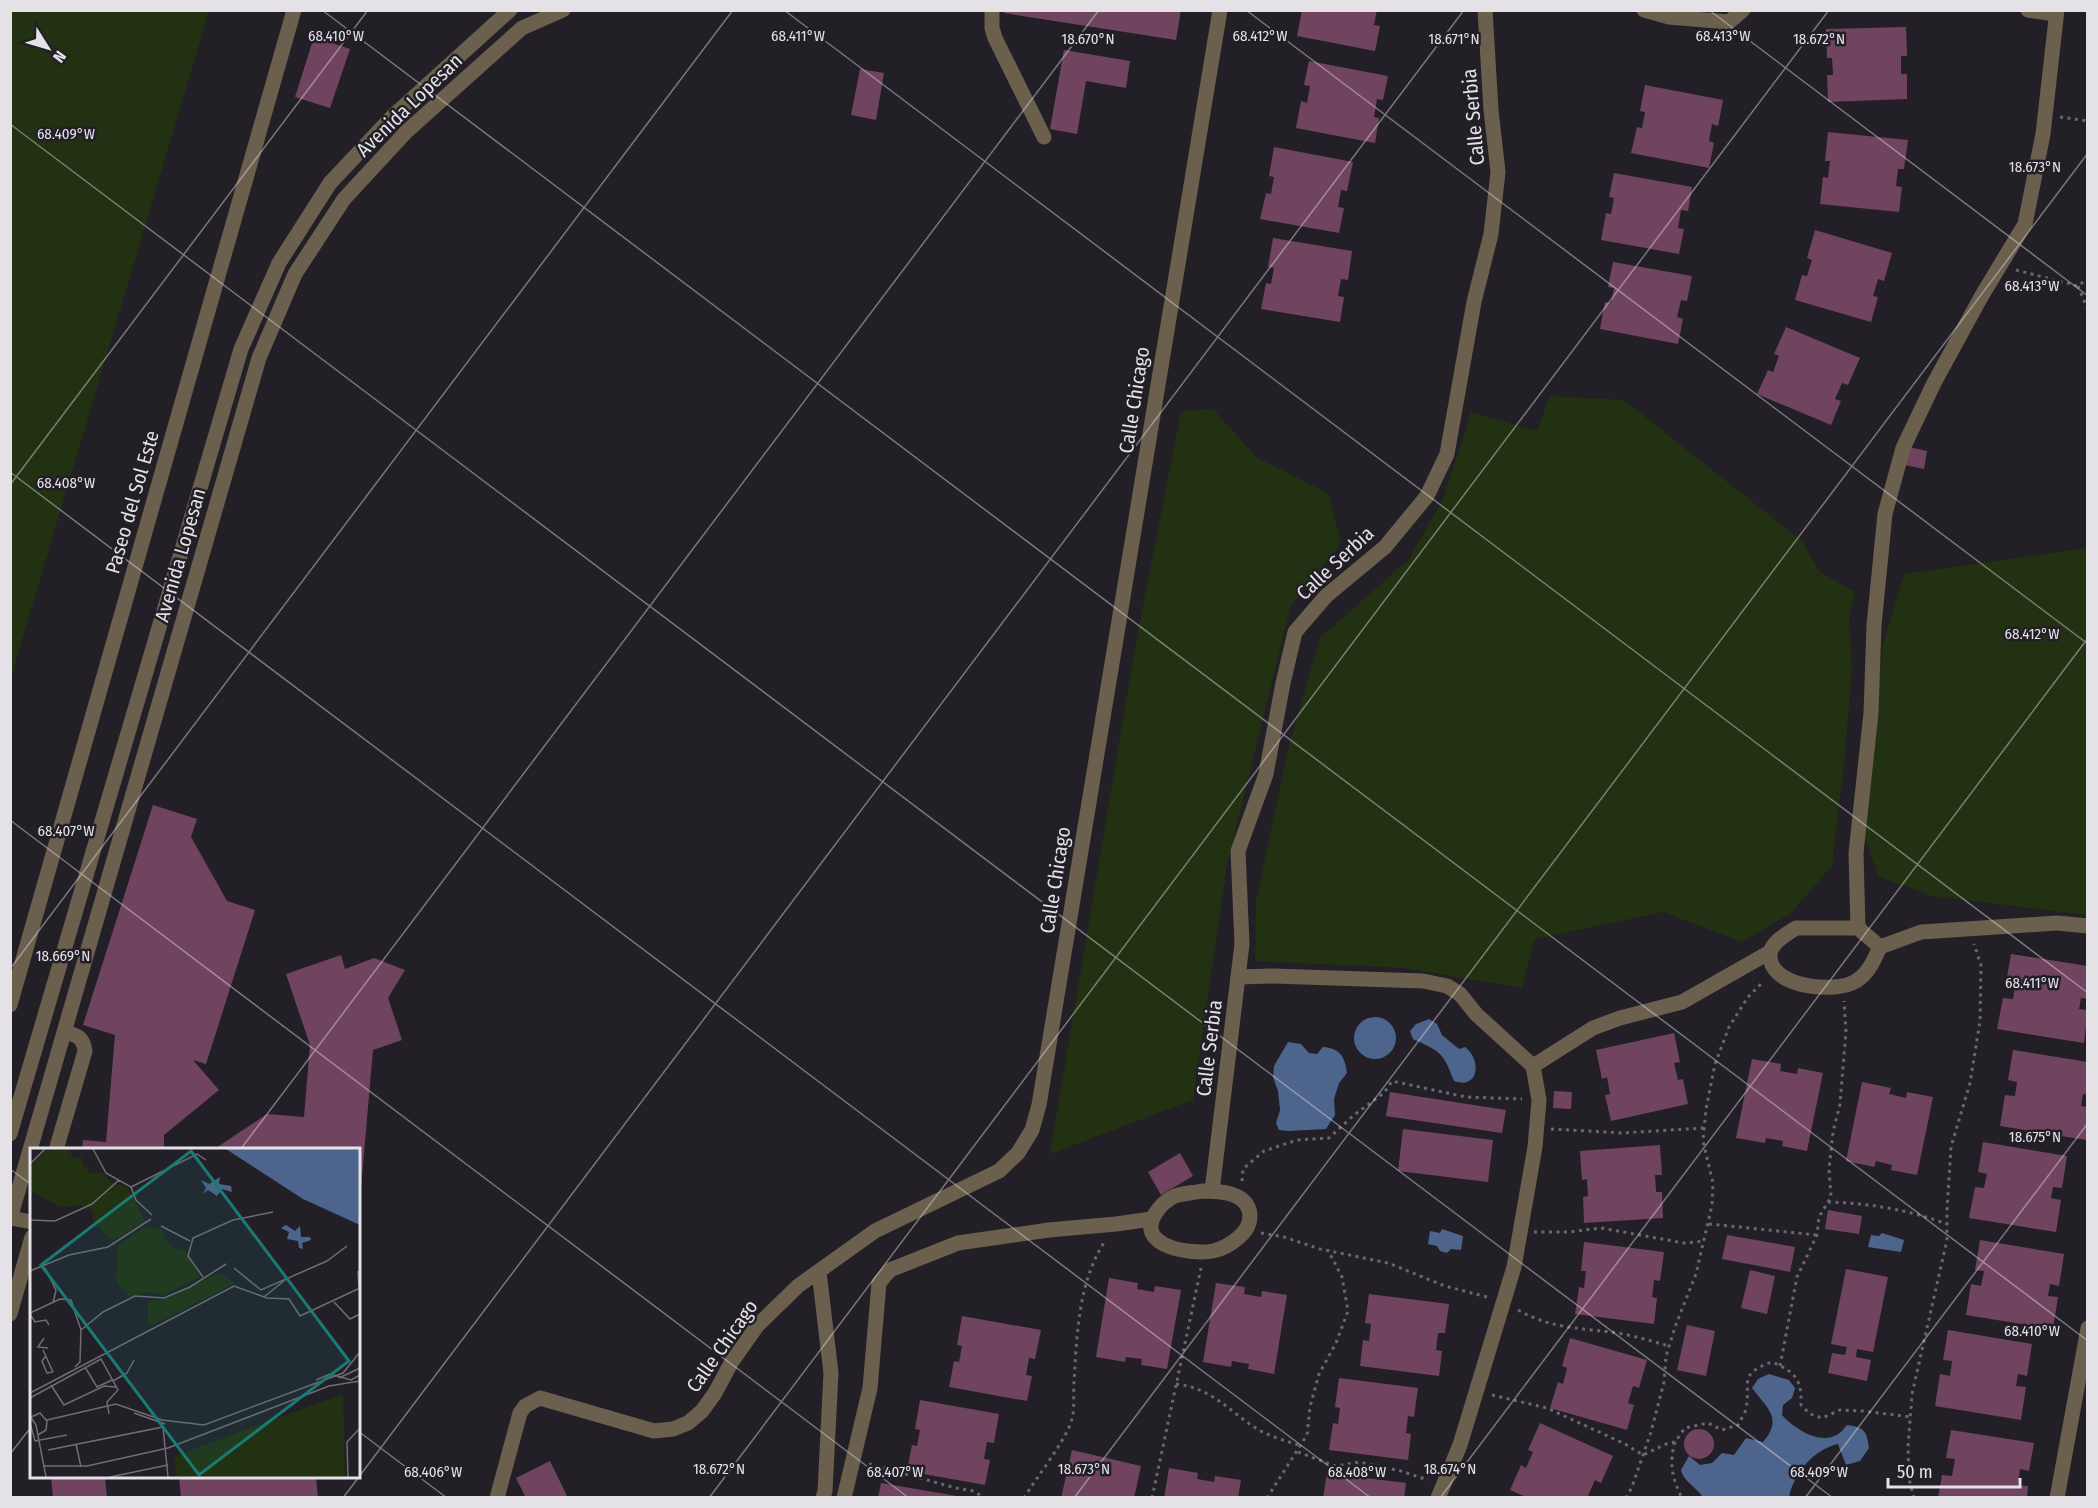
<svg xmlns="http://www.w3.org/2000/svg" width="2098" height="1508" viewBox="0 0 2098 1508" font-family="'Fira Sans Condensed',sans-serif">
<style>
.green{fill:#213111}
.water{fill:#4d658d}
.building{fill:#70445e}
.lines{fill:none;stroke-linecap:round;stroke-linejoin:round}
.path{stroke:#6a676e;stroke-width:3;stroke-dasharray:3 4.5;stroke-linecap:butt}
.minor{stroke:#6b604d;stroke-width:15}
.ticks{fill:none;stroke:#e4e1e7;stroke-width:1.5;stroke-opacity:0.45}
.labels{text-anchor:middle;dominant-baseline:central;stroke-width:5;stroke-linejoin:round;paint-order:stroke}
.street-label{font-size:20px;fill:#e4e1e7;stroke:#231f27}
.inset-road{fill:none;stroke:#706d74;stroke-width:1.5}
.view{fill:#1a7b74;fill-opacity:0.15;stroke:#1a7b74;stroke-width:3}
.inset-edge{fill:none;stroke:#e4e1e7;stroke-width:3}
.ticks-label{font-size:15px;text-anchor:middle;fill:#e4e1e7;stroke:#231f27;stroke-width:5;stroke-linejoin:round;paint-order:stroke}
</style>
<rect width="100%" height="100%" fill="#231f27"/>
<g class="green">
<polygon points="11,10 209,11 11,677 10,11"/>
<polygon points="1550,396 1624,400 1802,541 1820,572 1855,592 1849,617 1852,666 1845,754 1832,866 1790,914 1742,942 1663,912 1535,939 1522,988 1405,968 1255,961 1256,901 1289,745 1320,638 1409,559 1443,499 1471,412 1537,431"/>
<polygon points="1213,409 1256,457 1329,494 1341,543 1290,608 1227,865 1193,1100 1050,1154 1135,647 1181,411"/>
<polygon points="2087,548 2087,915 1932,896 1878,876 1863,831 1883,644 1904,574"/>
</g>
<g class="water">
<circle cx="1375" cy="1038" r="21"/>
<path d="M1429 1019 1437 1024 1442 1035 1459 1049 1465 1047C1482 1060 1479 1090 1454 1081 1443 1052 1441 1052 1413 1039L1410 1031 1416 1024Z"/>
<path d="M1288 1042 1301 1044 1309 1053 1317 1054 1323 1047C1340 1048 1345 1057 1347 1073L1339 1083 1334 1099 1335 1115 1326 1129 1289 1131 1279 1130 1276 1123 1280 1110 1278 1091 1273 1077 1274 1066Z"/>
<polygon points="1442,1229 1463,1236 1461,1250 1451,1249 1447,1253 1440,1251 1437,1246 1428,1244 1430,1231 1440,1233"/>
<polygon points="1882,1233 1904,1240 1901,1252 1868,1247 1871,1235 1879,1236"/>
<path d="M1769 1374 1789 1380 1795 1388 1792 1398 1783 1405 1782 1415C1794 1428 1818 1445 1837 1435 1841 1433 1844 1428 1847 1425 1865 1427 1867 1432 1869 1448L1860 1461 1846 1465 1838 1444C1813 1450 1794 1473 1789 1497H1703C1696 1487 1684 1482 1681 1470L1689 1456 1700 1465 1712 1463 1722 1453 1734 1455 1746 1438 1763 1442C1784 1418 1766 1407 1752 1388L1758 1379Z"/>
</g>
<g class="building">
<polygon points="1005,10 1181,10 1176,40 1004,13"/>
<polygon points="1302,10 1377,10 1374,25 1380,26 1375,51 1297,36"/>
<polygon points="1906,27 1907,56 1901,56 1901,74 1907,74 1907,99 1828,102 1827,75 1833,75 1832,58 1827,58 1826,29"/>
<polygon points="314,37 350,49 330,108 295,97"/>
<polygon points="1064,50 1130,61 1126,88 1086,81 1077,134 1050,129"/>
<polygon points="1309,61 1388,76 1383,100 1377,99 1374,117 1379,118 1375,143 1296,128 1301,101 1307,103 1310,86 1304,85"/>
<polygon points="860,69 884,73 876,120 851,115"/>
<polygon points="1645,85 1723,100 1718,126 1712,124 1709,141 1714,143 1709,168 1631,153 1637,127 1642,128 1645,112 1640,111"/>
<polygon points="1828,132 1908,140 1904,169 1898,169 1896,186 1902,187 1899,212 1820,204 1823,177 1828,178 1830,161 1825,161"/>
<polygon points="1274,147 1353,162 1347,191 1341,190 1338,207 1344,208 1339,233 1260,219 1266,193 1271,194 1274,177 1269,176"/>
<polygon points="1614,173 1692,187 1688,211 1681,210 1678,228 1684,229 1679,254 1601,240 1606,213 1611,214 1614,198 1609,197"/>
<polygon points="1815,230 1892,253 1884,281 1878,279 1873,296 1878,297 1871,322 1795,300 1802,275 1807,276 1812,260 1807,258"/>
<polygon points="1273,238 1352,251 1348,280 1341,279 1338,296 1344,297 1340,322 1261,309 1266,283 1271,284 1274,268 1268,267"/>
<polygon points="1613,262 1692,276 1687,301 1681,300 1677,317 1683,319 1678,344 1600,329 1605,302 1611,303 1614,288 1608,287"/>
<polygon points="1786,327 1860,358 1848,385 1842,383 1835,399 1841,401 1831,425 1757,394 1768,370 1773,372 1779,356 1774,354"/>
<polygon points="1909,447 1927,451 1924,469 1905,465"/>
<polygon points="153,805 197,819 191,837 227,901 255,910 206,1064 193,1060 219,1090 164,1135 164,1147 173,1147 173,1150 82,1150 83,1140 106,1142 115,1035 83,1025"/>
<polygon points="2011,954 2088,966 2088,999 2081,998 2079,1009 2088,1010 2084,1043 1997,1029 2003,998 2013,999 2015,985 2006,983"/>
<polygon points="341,955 345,969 374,958 405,970 388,998 402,1040 373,1050 360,1199 358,1199 358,1150 213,1150 267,1114 304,1117 310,1045 286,974"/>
<polygon points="1674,1033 1680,1062 1674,1063 1678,1080 1683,1079 1688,1104 1611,1121 1605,1095 1610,1094 1607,1077 1602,1079 1596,1050"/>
<polygon points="2013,1050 2088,1062 2088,1095 2083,1094 2081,1106 2088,1107 2086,1140 2000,1126 2005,1095 2015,1096 2017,1082 2008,1080"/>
<polygon points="1752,1059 1781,1064 1780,1071 1797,1074 1798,1068 1823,1073 1807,1151 1782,1146 1783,1141 1766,1138 1765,1143 1736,1138"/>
<polygon points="1862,1082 1891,1088 1889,1094 1906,1098 1907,1092 1933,1097 1917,1175 1891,1170 1892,1165 1876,1161 1874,1167 1846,1161"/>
<polygon points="1554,1091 1572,1092 1571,1109 1553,1108"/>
<polygon points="1390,1092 1506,1110 1502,1133 1386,1116"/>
<polygon points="1403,1129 1493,1140 1488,1182 1398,1171"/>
<polygon points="1983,1142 2067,1156 2062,1188 2053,1187 2051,1198 2061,1200 2056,1232 1969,1218 1975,1187 1984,1188 1987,1174 1978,1172"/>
<polygon points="1660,1145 1662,1175 1655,1175 1656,1192 1662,1192 1663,1218 1584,1223 1583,1197 1588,1196 1587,1179 1582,1180 1580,1151"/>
<polygon points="1180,1153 1193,1176 1161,1195 1148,1172"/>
<polygon points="1828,1210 1862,1216 1859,1234 1825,1229"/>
<polygon points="1727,1235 1795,1247 1790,1272 1722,1259"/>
<polygon points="1980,1240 2064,1254 2059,1286 2050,1284 2048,1296 2058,1297 2053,1329 1966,1315 1971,1284 1981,1286 1984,1271 1975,1270"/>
<polygon points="1584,1242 1664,1252 1660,1281 1654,1280 1652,1297 1657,1298 1654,1324 1575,1314 1579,1287 1584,1288 1586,1271 1581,1271"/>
<polygon points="1846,1269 1888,1277 1873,1352 1857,1349 1856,1357 1871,1360 1867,1381 1828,1373 1832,1353 1845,1355 1847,1347 1831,1344"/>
<polygon points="1750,1270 1775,1276 1767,1314 1741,1308"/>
<polygon points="1109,1278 1138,1283 1137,1289 1154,1292 1155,1286 1181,1290 1167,1369 1141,1365 1142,1359 1126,1357 1125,1362 1096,1357"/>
<polygon points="1216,1283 1245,1287 1244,1294 1261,1297 1262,1291 1287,1295 1274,1374 1248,1369 1249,1364 1232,1361 1231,1367 1203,1362"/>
<polygon points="1369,1294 1449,1304 1445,1333 1438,1333 1436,1350 1442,1351 1439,1376 1360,1366 1363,1340 1369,1341 1371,1324 1365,1323"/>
<polygon points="962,1316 1041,1330 1035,1359 1029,1358 1026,1375 1032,1376 1027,1401 949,1387 954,1361 959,1362 962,1346 957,1345"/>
<polygon points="1687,1325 1715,1331 1706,1376 1677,1370"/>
<polygon points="1948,1330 2032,1344 2027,1376 2018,1374 2016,1386 2026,1387 2021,1420 1935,1406 1940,1374 1950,1376 1952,1361 1943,1360"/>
<polygon points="1570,1338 1647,1360 1639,1388 1633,1386 1628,1403 1634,1405 1627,1430 1550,1408 1558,1382 1563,1384 1567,1368 1562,1366"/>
<polygon points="1339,1378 1418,1388 1414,1417 1408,1416 1406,1433 1411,1434 1408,1460 1329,1450 1333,1423 1338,1424 1340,1408 1335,1407"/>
<polygon points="920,1400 999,1414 994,1443 987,1442 984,1459 990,1460 985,1485 907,1471 912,1445 917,1446 920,1430 915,1429"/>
<polygon points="1540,1423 1613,1456 1601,1483 1595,1480 1587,1498 1528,1498 1510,1490 1521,1465 1526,1468 1533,1452 1528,1450"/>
<circle cx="1699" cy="1444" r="15"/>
<polygon points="1951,1430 2034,1443 2029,1471 2020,1469 2018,1485 2028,1486 2027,1498 1938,1498 1942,1475 1952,1476 1955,1459 1946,1458"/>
<polygon points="1072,1450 1141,1466 1134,1498 1061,1498"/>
<polygon points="550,1461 568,1498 526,1498 516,1478"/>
<polygon points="1169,1468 1198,1473 1197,1479 1214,1482 1215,1476 1241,1480 1238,1498 1164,1498"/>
<polygon points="1327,1473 1406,1483 1404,1498 1323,1498"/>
<polygon points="51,1476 105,1476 107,1498 53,1498"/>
<polygon points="179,1476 316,1476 318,1498 181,1498"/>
<polygon points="881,1483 957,1496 957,1498 878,1498"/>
</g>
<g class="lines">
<g class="path">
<polyline points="2060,117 2088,121"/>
<polyline points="2016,270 2078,286 2088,278"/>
<polyline points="2078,286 2088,310"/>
<polyline points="1551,1129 1622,1133 1704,1128"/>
<polyline points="1242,1181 1243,1169 1264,1151 1297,1140 1329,1138 1354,1115 1384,1093 1392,1081 1466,1097 1522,1099"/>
<path d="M1828 1202C1869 1203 1909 1210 1947 1224"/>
<polyline points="1709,1224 1817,1235"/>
<polyline points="1534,1232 1569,1232 1601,1228 1684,1243 1705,1241"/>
<polyline points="1261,1233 1284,1237 1320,1249 1388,1263 1445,1286 1487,1297"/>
<path d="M1518 1310C1556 1331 1583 1327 1623 1334 1639 1337 1654 1342 1669 1346"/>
<polyline points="1780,1366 1797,1277 1817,1235 1819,1217 1831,1197 1829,1169 1833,1132 1840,1104 1846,1031 1844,1001"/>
<path d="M1176 1384C1212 1388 1229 1411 1257 1429 1271 1437 1287 1441 1301 1446"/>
<path d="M1492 1395 1547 1408 1625 1444 1643 1455 1666 1444 1675 1442 1685 1428 1708 1423 1722 1430 1738 1425C1740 1421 1743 1416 1745 1412 1753 1384 1735 1375 1772 1362 1795 1372 1802 1379 1801 1405L1810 1414 1822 1418 1840 1410 1863 1411 1911 1417"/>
<path d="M1675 1442C1669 1463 1672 1478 1682 1498"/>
<polyline points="1298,1452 1335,1466 1359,1462 1401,1471 1428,1480"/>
<polyline points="869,1464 956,1488 973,1491 985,1498"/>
<path d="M1024 1498C1036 1478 1067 1439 1072 1419 1075 1408 1073 1394 1074 1382 1077 1335 1078 1282 1105 1241"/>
<polyline points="1152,1498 1201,1268"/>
<polyline points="1267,1498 1307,1435 1310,1407 1319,1374 1336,1343 1348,1311 1342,1277 1328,1250"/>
<polyline points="1626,1498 1632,1487 1651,1432 1664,1382 1666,1356 1675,1327 1696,1274 1712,1205 1713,1183 1703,1141 1706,1109 1715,1064 1729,1027 1748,997 1764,981"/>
<polyline points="1914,1498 1909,1479 1908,1447 1912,1394 1947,1240 1947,1210 1951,1147 1970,1083 1980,1021 1981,965 1974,944"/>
</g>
<g class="minor">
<polyline points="992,10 992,28 995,38 1044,137"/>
<polyline points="1644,10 1669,17 1729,22 1743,10"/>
<polyline points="2028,10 2056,14"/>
<path d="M1796 928H1858L1880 947C1874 960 1869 973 1856 981 1836 994 1768 988 1770 954 1771 942 1787 934 1796 928Z"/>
<polyline points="1858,928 1856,853 1871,713 1874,625 1885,514 1903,448 1934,383 1981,297 2025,224 2043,134 2057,10"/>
<polyline points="1880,947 1921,932 2057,923 2088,926"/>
<polyline points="1238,977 1274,976 1423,981 1447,986 1460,994 1476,1014 1533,1066 1539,1100 1535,1147 1514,1267 1460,1445 1438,1498"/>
<polyline points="10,1005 294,10"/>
<polyline points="1533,1066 1593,1028 1620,1018 1682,1002 1770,952"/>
<polyline points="10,1134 241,349 279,263 330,183 394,115 510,10"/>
<path d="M56 1150 85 1051C83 1037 78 1036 65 1032"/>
<path d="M1202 1191C1220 1191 1248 1192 1250 1215 1250 1226 1245 1232 1238 1238 1231 1244 1222 1249 1213 1251 1192 1255 1135 1247 1155 1214 1160 1206 1166 1200 1175 1196 1183 1193 1193 1193 1202 1191Z"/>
<polyline points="1212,1191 1242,944 1238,851 1266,774 1283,683 1295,632 1326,596 1385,547 1427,496 1447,454 1474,302 1491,234 1498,172 1491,110 1485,10"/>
<polyline points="11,1218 32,1222"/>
<polyline points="10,1219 259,358 295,274 344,199 406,132 522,28 563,10"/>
<polyline points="819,1272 831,1373 825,1491 823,1498"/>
<polyline points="10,1314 32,1237"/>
<polyline points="497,1498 520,1413 525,1406 540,1398 654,1431 673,1429 688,1423 702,1411 715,1393 731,1363 757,1326 798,1286 875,1231 999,1171 1018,1153 1032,1130 1039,1105 1220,10"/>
<polyline points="844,1498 870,1388 879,1283 890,1270 958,1243 1049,1230 1116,1224 1152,1219"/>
<polyline points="2057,1498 2088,1328"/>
</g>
</g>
<path class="ticks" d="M322 10 2088 1341M784 10 2088 993M1246 10 2088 644M1709 10 2088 296M10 124 1833 1498M10 472 1371 1498M10 485 368 10M10 820 909 1498M10 969 733 10M240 1150 1099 10M10 1169 32 1185M358 1431 447 1498M10 1454 32 1426M343 1498 1464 10M709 1498 1829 10M1074 1498 2088 153M1440 1498 2088 638M1805 1498 2088 1123"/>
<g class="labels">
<g class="street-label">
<text transform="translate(409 105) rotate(-44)">Avenida Lopesan</text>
<text transform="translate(1473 117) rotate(-95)">Calle Serbia</text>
<text transform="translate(1134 400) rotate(-81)">Calle Chicago</text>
<text transform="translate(132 502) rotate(-74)">Paseo del Sol Este</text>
<text transform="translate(180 555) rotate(-74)">Avenida Lopesan</text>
<text transform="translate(1335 563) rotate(-43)">Calle Serbia</text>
<text transform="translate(1055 880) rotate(-81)">Calle Chicago</text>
<text transform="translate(1209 1048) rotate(-83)">Calle Serbia</text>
<text transform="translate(722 1346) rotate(-55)">Calle Chicago</text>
</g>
</g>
<g transform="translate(30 1148)">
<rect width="330" height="330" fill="#231f27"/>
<path d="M39 1 43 11 52 8 51 14 61 26 72 25 80 34 97 39 115 73 83 93 63 73 62 64 57 57 30 59 0 43V19L16 3ZM117 78 132 82 135 92 147 102 153 100 170 129 133 147 118 144 99 149 96 141 92 142 86 134 88 97ZM189 125 205 135 121 178 118 175V157L122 152H132ZM313 246 315 329H146L145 308Z" fill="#213111"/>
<path d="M196 1H330V77L273 51ZM190 29 189 36 201 38 202 44 192 41 187 48 178 42 173 46 176 40 171 32 179 36ZM256 77 265 83 270 78 271 89H280L281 92 272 95 273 101 269 100 268 93 257 91 259 84 251 80Z" fill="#4d658d"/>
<path class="inset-road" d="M63 1 76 25 101 39 106 52 122 67M0 16 15 1M101 39 167 6 176 12M0 72 25 73 62 56 89 32M131 78 160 93M15 120 26 142 23 155M204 120 231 142 297 113 317 98M0 123 39 107 78 99 121 71M328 123 329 141M173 129 158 108 163 90 203 72 243 64M234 149 255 132M304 154 320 171 330 166M0 165 30 151 41 152 51 182 50 214 45 219M0 166 5 174 16 172 19 177M51 182 73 164 105 148 134 150 160 139 196 116M14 190 8 199 18 200M13 202 23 224M16 208 12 213 17 225 23 224M55 219 67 239 82 232M309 230 330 220M286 232 300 226 321 232 330 227M83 233 97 225 104 212M21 237 34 257 74 238 86 239M0 245 204 138 237 150 259 151 270 168 330 140M0 250 71 211 88 242 77 254 79 266M104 265 135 276M0 268 6 277 16 329M1 269 10 265 17 273 16 282 8 287M17 272 86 256 132 272 174 277 313 225 330 204M0 275 5 293 37 287M46 296 51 319M18 302 133 279 138 329M14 318H57L138 300 299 238 330 233M80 329 138 317M318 329 317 294 330 280"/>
<path class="view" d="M161 3 319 213 169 327 11 117Z"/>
<rect width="330" height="330" class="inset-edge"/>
</g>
<g class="ticks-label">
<text x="336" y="41">68.410°W</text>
<text x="798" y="41">68.411°W</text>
<text x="1260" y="41">68.412°W</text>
<text x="1723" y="41">68.413°W</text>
<text x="1088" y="44">18.670°N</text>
<text x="1454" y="44">18.671°N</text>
<text x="1819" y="44">18.672°N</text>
<text x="66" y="139">68.409°W</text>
<text x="2035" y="172">18.673°N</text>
<text x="2032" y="291">68.413°W</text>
<text x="66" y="488">68.408°W</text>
<text x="2032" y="639">68.412°W</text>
<text x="66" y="836">68.407°W</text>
<text x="63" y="961">18.669°N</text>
<text x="2032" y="988">68.411°W</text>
<text x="2035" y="1142">18.675°N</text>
<text x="2032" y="1336">68.410°W</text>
<text x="719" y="1474">18.672°N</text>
<text x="1084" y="1474">18.673°N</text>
<text x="1450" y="1474">18.674°N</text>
<text x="433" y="1477">68.406°W</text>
<text x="895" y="1477">68.407°W</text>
<text x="1357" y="1477">68.408°W</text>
<text x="1819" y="1477">68.409°W</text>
</g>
<rect width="2098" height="1508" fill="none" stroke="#e4e1e7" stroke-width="24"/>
<g transform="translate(48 48) rotate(127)" stroke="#231f27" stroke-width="4.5" paint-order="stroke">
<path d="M0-4.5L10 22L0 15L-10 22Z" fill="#e4e1e7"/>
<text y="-9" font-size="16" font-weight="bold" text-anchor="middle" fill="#e4e1e7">N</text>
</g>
<path d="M1888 1478v9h132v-9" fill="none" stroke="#e4e1e7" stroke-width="3"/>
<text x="1897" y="1478" font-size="18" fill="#e4e1e7" stroke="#231f27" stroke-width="4.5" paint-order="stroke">50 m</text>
</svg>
